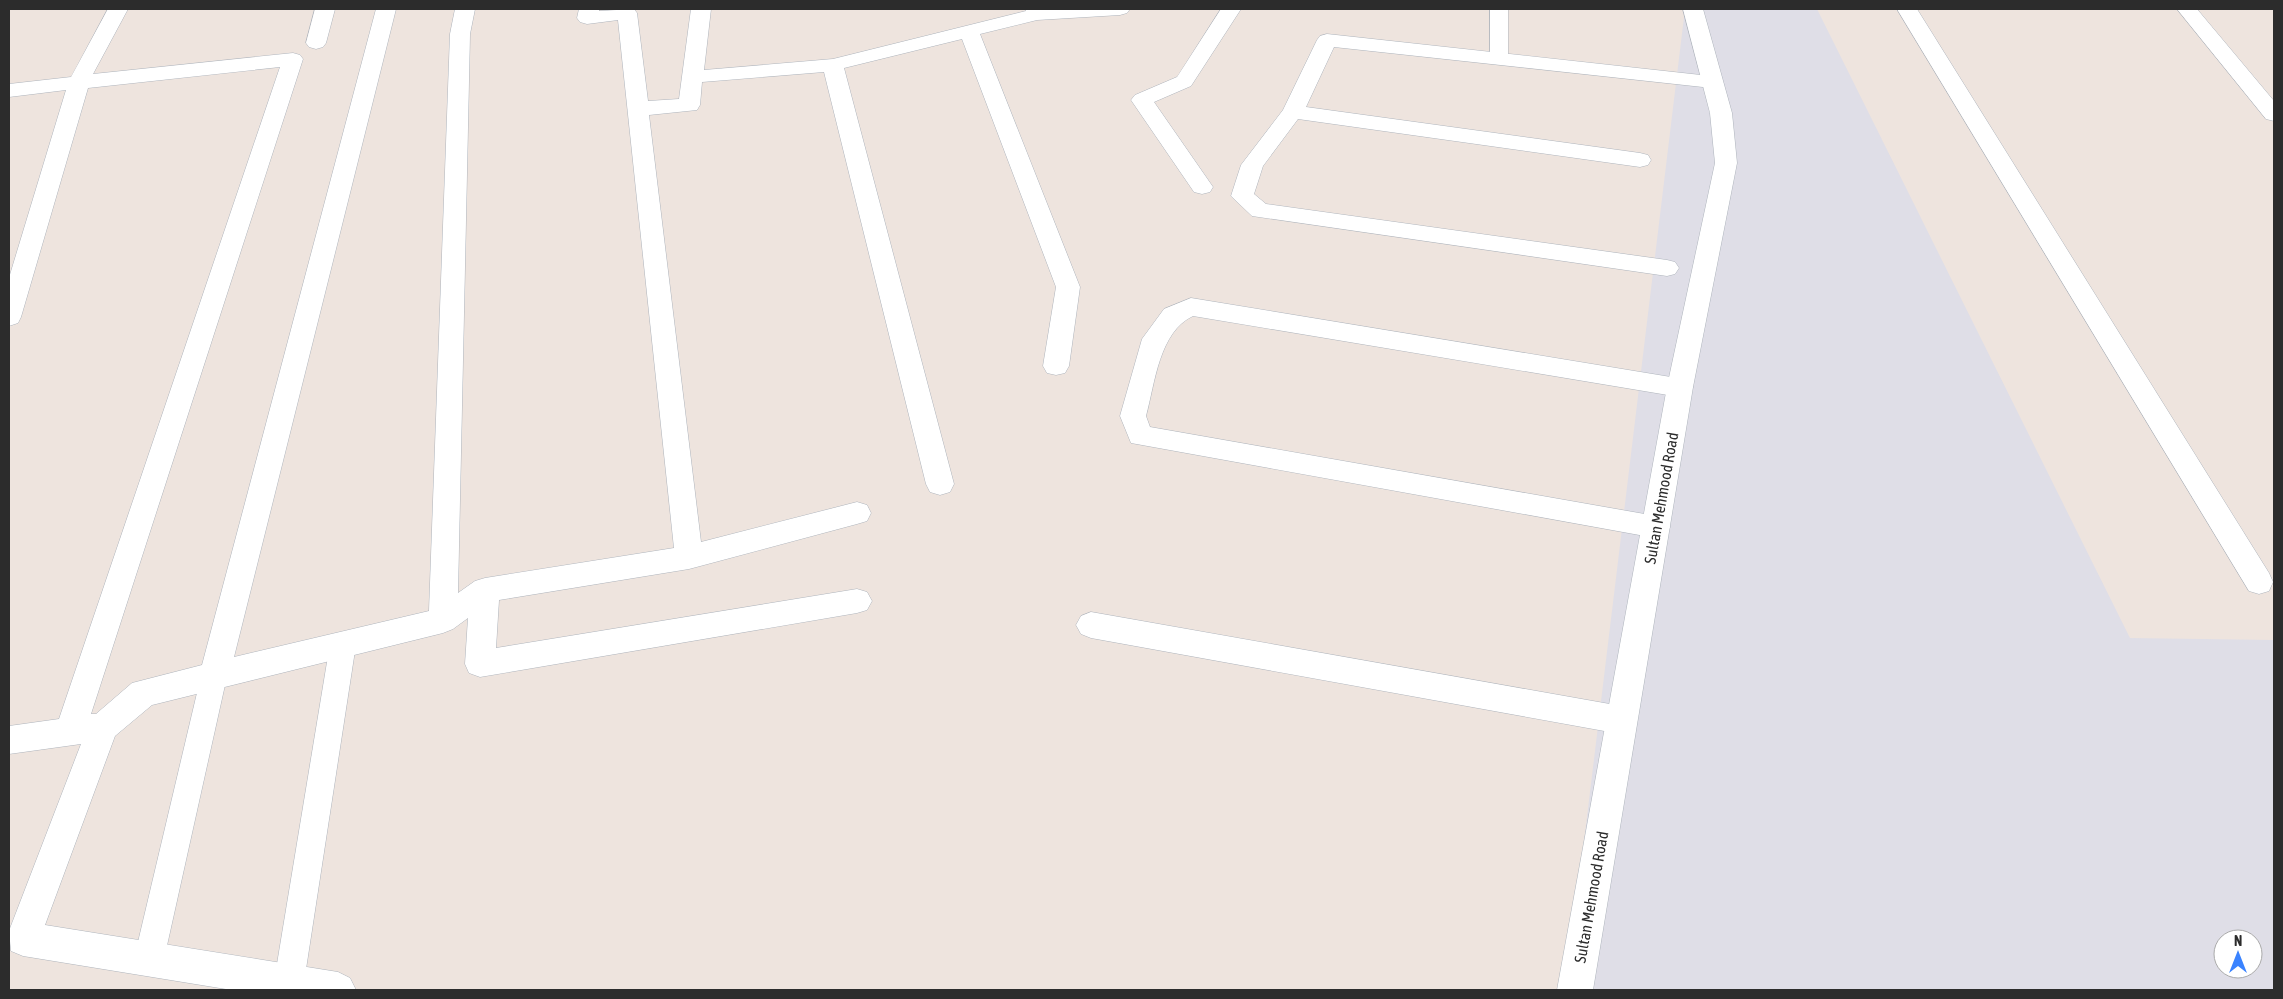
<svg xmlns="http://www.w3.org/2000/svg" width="2283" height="999" viewBox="0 0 2283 999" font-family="'Asap Condensed',sans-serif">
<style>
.industrial{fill:#dfdee7;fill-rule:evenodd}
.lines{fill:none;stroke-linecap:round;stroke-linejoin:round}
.service-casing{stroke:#aeb4bc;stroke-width:1}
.minor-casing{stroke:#aeb4bc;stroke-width:1}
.tertiary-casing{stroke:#aeb4bc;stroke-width:1}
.service{fill:#fff;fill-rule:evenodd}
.minor{fill:#fff;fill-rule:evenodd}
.tertiary{fill:#fff;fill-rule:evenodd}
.labels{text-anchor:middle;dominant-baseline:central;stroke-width:5;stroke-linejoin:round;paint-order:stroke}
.street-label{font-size:16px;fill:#2c2c2c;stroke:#fff}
</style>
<rect width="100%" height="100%" fill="#eee4de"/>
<path class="industrial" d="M1685 9H1817L2130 638 2274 640V990H1566ZM2223 939H2253V969H2223Z"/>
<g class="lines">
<g class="service-casing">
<g id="service">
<polygon points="1490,9 1508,9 1508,59 1505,63 1493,63 1490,59"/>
<polygon points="343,633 352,636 356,644 304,982 301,990 277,990 274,982 330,644 334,636"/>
<polygon points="214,664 223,668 227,676 164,959 160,970 149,974 138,970 134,959 201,676 205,668"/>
</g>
</g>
<g class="minor-casing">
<g id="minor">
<polygon points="108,9 128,9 93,74 293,53 300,55 303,59 91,714 96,714 132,683 202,665 376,9 396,9 234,657 429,611 450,34 455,9 475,9 470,34 458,593 475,581 485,578 674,548 618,20 587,24 580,22 577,18 579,9 599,9 599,11 634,9 637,13 648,101 679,99 691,9 711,9 704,70 833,59 1026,11 1025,9 1130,9 1127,13 1120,15 1037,20 980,34 1080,287 1069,366 1065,373 1056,375 1047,373 1043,366 1056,287 962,39 844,68 954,484 950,492 940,495 930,492 926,484 824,72 702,82 700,105 697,110 649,115 701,542 857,502 867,505 871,513 867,521 857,524 689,569 499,600 496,648 857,589 867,592 872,601 867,610 857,613 480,677 469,673 465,664 468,618 453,629 443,633 152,705 115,736 45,925 338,972 350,978 356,990 232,990 23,956 11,951 9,931 81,744 9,754 9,726 59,719 280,67 88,88 21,317 18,323 9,326 9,278 66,90 9,97 9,84 71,77"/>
<polygon points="315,9 335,9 326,43 323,47 316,49 309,47 306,43"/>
<polygon points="1221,9 1241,9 1191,86 1154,102 1213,187 1210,192 1202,194 1194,192 1131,100 1135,95 1177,77"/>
<polygon points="1897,9 1917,9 2269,573 2273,582 2269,591 2259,594 2249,591"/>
<polygon points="2177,9 2197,9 2274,101 2274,121 2266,119"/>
<polygon points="1327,34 1719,77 1722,82 1719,87 1712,88 1334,47 1306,107 1640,153 1648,155 1651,160 1648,165 1640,167 1298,119 1263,166 1254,194 1266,204 1667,260 1675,262 1679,268 1675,274 1667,276 1252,216 1231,196 1241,165 1283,110 1317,40 1320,36"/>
<path d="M1191 298 1689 380 1693 387 1689 394 1680 397 1193 316C1159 332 1155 383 1146 416L1150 427 1656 516 1666 519 1670 527 1666 535 1656 538 1131 443 1120 416 1142 339 1164 309Z"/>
<polygon points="1091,612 1621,706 1632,710 1636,720 1632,730 1621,734 1091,638 1081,634 1076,625 1081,616"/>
</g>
</g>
<g class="tertiary-casing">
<polygon id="tertiary" points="1683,9 1703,9 1732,113 1737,163 1693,387 1593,990 1557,990 1667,387 1715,163 1710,113"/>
</g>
<use href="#service" class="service"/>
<use href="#minor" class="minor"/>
<use href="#tertiary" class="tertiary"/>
</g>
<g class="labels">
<g class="street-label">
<text transform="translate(1661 498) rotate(-80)">Sultan Mehmood Road</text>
<text transform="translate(1591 897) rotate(-80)">Sultan Mehmood Road</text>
</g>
</g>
<rect width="2283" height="999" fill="none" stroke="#2c2c2c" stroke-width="20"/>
<g transform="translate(2238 954)"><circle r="24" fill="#ffffff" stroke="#ababab"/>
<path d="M0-4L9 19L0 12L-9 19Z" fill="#3a83ff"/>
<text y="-8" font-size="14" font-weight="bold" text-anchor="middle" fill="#2c2c2c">N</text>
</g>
</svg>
